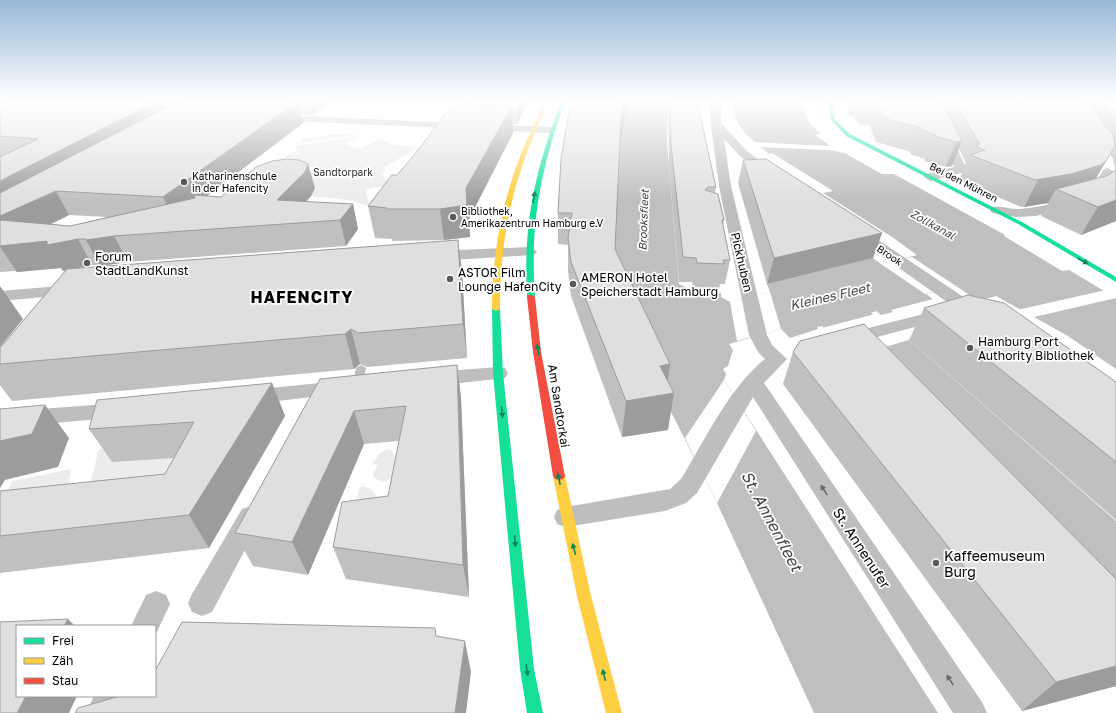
<svg xmlns="http://www.w3.org/2000/svg" width="1116" height="713" viewBox="0 0 1116 713" font-family="'Golos Text',sans-serif">
<style>
.green{fill:#ececec}
.water{fill:#bfbfbf}
.pier{fill:#fff}
.lines{fill:none;stroke-linecap:round;stroke-linejoin:round}
.lane{fill:#bebebe;fill-rule:evenodd}
.street{fill:#bebebe;fill-rule:evenodd}
.fast{fill:#16e098;fill-rule:evenodd}
.slow{fill:#ffcf43;fill-rule:evenodd}
.jam{fill:#f24e42;fill-rule:evenodd}
.wall{fill:#c0c0c0;fill-rule:evenodd}
.shaded-wall{fill:#9c9c9c}
.building{fill:#dfdfdf;stroke:#9c9c9c}
.oneway{fill:#0d865b}
.oneway2{fill:#686868}
.poi-dot{fill:#595959;stroke:#fff;stroke-width:1.5}
.labels{text-anchor:middle;dominant-baseline:central;stroke-width:3.5;stroke-linejoin:round;paint-order:stroke}
.far-park-label{font-size:10px;fill:#333;stroke:#fff}
.far-poi-label{font-size:10px;fill:#000;stroke:#fff;text-anchor:start}
.far-street-label{font-size:10px;fill:#000;stroke:#fff}
.far-water-label{font-size:11px;font-style:italic;fill:#444;stroke:#fff}
.poi-label{font-size:12px;fill:#000;stroke:#fff;text-anchor:start}
.street-label{font-size:12px;fill:#000;stroke:#fff}
.water-label{font-size:13px;font-style:italic;fill:#444;stroke:#fff}
.near-street-label{font-size:14px;fill:#000;stroke:#fff}
.near-poi-label{font-size:14px;fill:#000;stroke:#fff;text-anchor:start}
.district-label{font-size:16px;font-weight:bold;letter-spacing:1px;fill:#000;stroke:#fff}
.near-water-label{font-size:16px;font-style:italic;fill:#444;stroke:#fff}
</style>
<rect width="100%" height="100%" fill="#fff"/>
<g class="green">
<polygon points="332,133 360,134 295,144 305,138 322,137"/>
<path d="M361 136 345 144C358 152 367 145 379 138L395 145 419 147 385 167 383 175 387 183 384 186 366 189 369 206 348 200 311 196 313 190 273 174 317 170V167L282 170 285 156 296 151 297 148 295 146Z"/>
<polygon points="116,448 211,455 194,491 85,503 99,449"/>
<polygon points="388,449 392,450 396,462 393,477 384,482 379,481 372,475 378,465 372,464 380,453"/>
<polygon points="71,469 68,486 7,494 12,481"/>
<polygon points="362,486 371,489 381,502 365,516 356,499 359,489"/>
</g>
<path class="water" d="M626 102H668L667 142 679 284 694 291 721 293V297L730 302 770 292 767 284 869 259 873 258 881 264 917 255 892 237 823 193 833 191 772 153 769 154C754 141 729 124 735 102H804C804 117 809 124 821 134L816 135 818 138 882 174H894L1005 235 1004 236 1062 271 1069 270 1116 298V369L1068 336 996 296 978 301 956 286 926 294 933 299 891 310 893 312 881 315 876 311 871 313 909 340 1116 521V649L854 355 822 326 817 327 818 329 790 338 781 329 729 344 733 350 728 366 723 369 726 374 724 380 938 713H814L717 503 665 400 612 273 621 136Z"/>
<g class="pier">
<polygon points="752,142 828,146 828,144 832,144 849,154 830,150 757,147"/>
<polygon points="912,257 956,286 925,294 881,264"/>
<polygon points="1106,290 1116,296 1116,298 1030,318 1017,310"/>
<polygon points="770,292 781,329 737,341 730,302"/>
<polygon points="875,314 909,340 854,356 822,328"/>
<polygon points="724,380 756,431 717,503 685,438"/>
</g>
<g class="lines">
<polygon class="lane" points="361,365 366,368 362,387 357,391 352,387 356,368"/>
<g class="street">
<path d="M711 102H721V123L747 151 778 175 772 179 768 178 739 155 724 139 731 186 767 335 772 345 787 359 764 383 982 702 987 713H953L753 397 697 493 686 503 665 511 566 527 557 524 554 517 557 510 566 507 670 489 681 479C706 439 728 389 765 359L758 352 749 335 719 186 710 118Z"/>
<polygon points="924,102 934,102 967,169 965,172 930,181 924,177 926,174 954,167"/>
<polygon points="276,115 552,127 557,130 552,133 272,120 271,118 272,116"/>
<path d="M1108 168 1114 172 1101 194 1090 201 1036 216 1016 217 992 213 990 210 992 207C1001 205 1008 209 1017 209 1033 209 1081 199 1092 188 1096 183 1100 175 1104 169Z"/>
<path d="M857 228 862 229 962 296 976 314 973 318C960 321 958 312 950 304L852 235 850 232 852 229Z"/>
<polygon points="529,247 534,249 537,252 534,255 435,261 430,259 427,256 430,253 435,251"/>
<polygon points="72,285 78,286 80,290 78,294 0,301 0,291"/>
<polygon points="943,309 949,310 952,314 949,318 847,345 841,343 838,339 841,335"/>
<polygon points="498,367 505,368 508,373 505,378 433,386 426,384 423,379 426,374 433,372"/>
<polygon points="339,381 346,383 349,388 346,393 252,404 245,402 242,397 245,392 252,390"/>
<polygon points="120,403 127,405 130,410 127,415 120,417 0,428 0,412"/>
<polygon points="251,506 260,509 263,516 212,612 202,616 192,612 188,603 192,594 242,509"/>
<polygon points="156,591 166,595 170,604 155,636 155,626 131,626 146,595"/>
<polygon points="94,696 127,696 119,713 86,713"/>
</g>
<g class="fast">
<path d="M561 102H565C540 172 530 223 535 297L531 299 527 297C523 223 535 171 561 102Z"/>
<polygon points="828,102 832,102 835,120 850,134 1022,222 1116,277 1116,282 1018,224 846,136 831,120"/>
<polygon points="493,307 499,307 500,309 503,373 534,669 543,713 527,713 520,669 493,373 492,309"/>
</g>
<g class="slow">
<path d="M544 102H548C539 124 529 145 522 167 506 213 500 261 500 309L496 311 492 309C492 260 500 213 516 167 524 145 534 124 544 102Z"/>
<polygon points="559,472 563,473 565,476 591,596 622,713 606,713 577,596 553,476 555,473"/>
</g>
<polygon class="jam" points="528,295 531,295 535,297 541,352 565,476 563,479 559,480 555,479 553,476 533,352 527,297"/>
</g>
<g class="wall">
<path d="M0 102H329L313 115 300 114 303 123 207 196 221 197 315 188 311 196 306 202 353 204 358 229 346 246 128 262 100 266 99 265H92L79 268 458 240 462 272 467 358 367 367 360 364 354 369 12 401 0 385V348L65 271H63L61 268 17 272 15 271 0 272ZM69 215 107 217 70 226 51 224Z"/>
<polygon points="464,102 528,102 517,124 512,124 513,133 469,219 470,237 444,240 392,241 392,239 375,238 368,206"/>
<polygon points="572,102 627,102 620,143 615,249 670,364 668,382 668,430 622,437 571,296 568,271 568,245 558,244 558,213"/>
<polygon points="668,102 697,102 716,187 715,193 724,220 723,225 730,260 725,284 720,284 719,289 693,287 692,282 679,282 669,166"/>
<path d="M846 102H1116V221L1081 235 1041 216 1048 203 1021 207 959 180 966 163 959 149 952 166 946 167 924 161 925 159 910 154 911 152 876 142 870 126 859 124V121L855 120 854 117 849 116ZM1110 154 1113 159 1115 170 1106 176 1096 178Z"/>
<polygon points="743,160 882,233 873,258 767,284 738,183"/>
<polygon points="924,308 1116,382 1116,520 909,340"/>
<polygon points="793,352 1116,579 1116,686 1022,711 783,384"/>
<polygon points="457,365 461,398 469,597 346,579 333,547 388,496 399,441 364,444 308,575 253,566 235,533 320,379"/>
<polygon points="272,383 285,416 209,548 0,573 0,491 165,474 174,458 112,462 89,429"/>
</g>
<g class="shaded-wall">
<polygon points="155,102 168,102 174,116 0,213 0,181"/>
<polygon points="297,102 303,123 174,221 163,197"/>
<polygon points="310,102 329,102 313,115"/>
<polygon points="521,102 528,102 517,124 517,110"/>
<polygon points="624,102 627,102 620,146 621,119"/>
<polygon points="512,106 513,133 469,219 470,237 444,240 440,209 466,188"/>
<polygon points="962,141 952,166 946,167 956,142"/>
<polygon points="1115,146 1091,187 1056,189 1048,203 1024,207 1038,180"/>
<polygon points="308,164 315,188 311,196 285,224 277,200"/>
<polygon points="56,191 69,215 9,245 0,230 0,216"/>
<polygon points="1116,200 1116,221 1081,235 1098,207"/>
<polygon points="353,204 358,229 346,246 340,220"/>
<polygon points="882,233 873,258 767,284 774,258"/>
<polygon points="114,236 128,262 100,266 86,240"/>
<polygon points="78,239 92,265 63,271 61,268 17,272 0,247 0,246 47,241"/>
<polygon points="458,240 462,272 467,358 463,324"/>
<polygon points="0,286 23,319 0,347"/>
<polygon points="351,329 360,364 354,369 345,334"/>
<polygon points="670,364 666,394 674,393 668,430 622,437 626,401 660,366"/>
<polygon points="457,365 461,398 469,597 463,565"/>
<polygon points="272,383 285,416 209,548 189,515"/>
<polygon points="45,405 69,438 58,467 5,480 0,488 0,441"/>
<polygon points="354,411 364,444 308,575 292,542"/>
<polygon points="68,619 75,626 64,626"/>
<polygon points="465,641 471,672 466,713 455,713"/>
<polygon points="1116,666 1116,686 1022,711 1056,682"/>
<polygon points="26,696 77,696 69,713 17,713"/>
</g>
<g class="building">
<polygon points="0,102 155,102 0,181 0,157 38,139 0,136"/>
<polygon points="177,102 297,102 163,197 56,191 0,216 0,193"/>
<polygon points="464,102 521,102 517,110 512,110 512,106 462,104"/>
<polygon points="572,102 624,102 621,119 615,249 670,364 660,366 674,393 626,401 571,262 568,238 572,213 558,213 561,159 569,111"/>
<polygon points="670,102 697,102 716,187 708,187 705,190 718,194 724,220 722,220 730,260 723,260 724,264 697,263 696,258 683,257 671,145"/>
<polygon points="871,102 942,102 962,141 956,142 934,136 936,135 919,129 921,128 884,118 877,103"/>
<polygon points="955,102 1087,102 1113,135 1115,146 1106,161 1101,165 1071,174 1035,180 970,155 985,150 977,148 979,143"/>
<polygon points="1102,102 1116,102 1116,120"/>
<polygon points="453,104 512,106 466,188 467,205 440,209 386,209 387,208 368,206 392,175 397,175 415,154"/>
<polygon points="287,159 299,160 308,164 305,172 277,200 353,204 340,220 114,236 86,240 86,239 78,239 47,245 47,241 0,246 0,220 70,226 195,198 194,195 221,197 256,167 272,161"/>
<polygon points="766,159 882,233 774,258 743,160"/>
<polygon points="1116,170 1116,200 1098,207 1056,189 1106,176"/>
<polygon points="458,240 463,324 358,333 351,329 345,334 0,364 0,348 67,269"/>
<polygon points="968,295 1004,303 1116,382 1116,462 924,308"/>
<polygon points="864,324 1116,579 1116,666 1056,682 793,352 800,341"/>
<polygon points="457,365 463,565 333,547 342,502 388,496 406,406 354,411 292,542 235,533 320,379"/>
<polygon points="272,383 189,515 0,536 0,491 165,474 194,422 89,429 97,400"/>
<polygon points="45,405 32,434 0,441 0,409"/>
<polygon points="68,619 64,626 17,626 17,696 26,696 17,713 0,713 0,622"/>
<polygon points="182,622 435,628 436,636 465,641 455,713 75,713 78,708 120,696 155,696 155,671"/>
</g>
<defs><path id="oneway-solid" d="M-6-.8H1V-3.2L6.5 0L1 3.2V.8H-6Z"/></defs>
<g class="oneway">
<use href="#oneway-solid" transform="translate(534 197) rotate(-80)"/>
<use href="#oneway-solid" transform="translate(1083 261) rotate(29)"/>
<use href="#oneway-solid" transform="translate(538 350) rotate(-99)"/>
<use href="#oneway-solid" transform="translate(502 412) rotate(84)"/>
<use href="#oneway-solid" transform="translate(559 479) rotate(-101)"/>
<use href="#oneway-solid" transform="translate(515 541) rotate(85)"/>
<use href="#oneway-solid" transform="translate(574 549) rotate(-104)"/>
<use href="#oneway-solid" transform="translate(527 670) rotate(82)"/>
<use href="#oneway-solid" transform="translate(604 675) rotate(-104)"/>
</g>
<g class="oneway2">
<use href="#oneway-solid" transform="translate(824 490) rotate(-123)"/>
<use href="#oneway-solid" transform="translate(950 680) rotate(-123)"/>
</g>
<linearGradient id="sky" x2="0" y2="1"><stop stop-color="#97b8d8"/><stop offset="0.5" stop-color="#fff"/><stop offset="1" stop-color="#fff" stop-opacity="0"/></linearGradient>
<rect width="1116" height="202" fill="url(#sky)"/>
<g class="poi-dot">
<circle cx="184" cy="182" r="4"/>
<circle cx="453" cy="217" r="4"/>
<circle cx="87" cy="263" r="4"/>
<circle cx="450" cy="279" r="4"/>
<circle cx="573" cy="284" r="4"/>
<circle cx="970" cy="348" r="4"/>
<circle cx="936" cy="563" r="4"/>
</g>
<g class="labels">
<g class="far-park-label">
<text x="343" y="172">Sandtorpark</text>
</g>
<g class="far-poi-label">
<text x="192" y="176">Katharinenschule<tspan x="192" dy="12">in der Hafencity</tspan></text>
<text x="461" y="211">Bibliothek,<tspan x="461" dy="12">Amerikazentrum Hamburg e.V</tspan></text>
</g>
<g class="far-street-label">
<text transform="translate(964 182) rotate(27)">Bei den Mühren</text>
<text transform="translate(890 255) rotate(34)">Brook</text>
</g>
<g class="far-water-label">
<text transform="translate(643 220) rotate(-88)">Brooksfleet</text>
<text transform="translate(933 224) rotate(29)">Zollkanal</text>
</g>
<g class="poi-label">
<text x="95" y="256">Forum<tspan x="95" dy="14">StadtLandKunst</tspan></text>
<text x="458" y="272">ASTOR Film<tspan x="458" dy="14">Lounge HafenCity</tspan></text>
<text x="581" y="277">AMERON Hotel<tspan x="581" dy="14">Speicherstadt Hamburg</tspan></text>
<text x="978" y="341">Hamburg Port<tspan x="978" dy="14">Authority Bibliothek</tspan></text>
</g>
<g class="street-label">
<text transform="translate(742 262) rotate(77)">Pickhuben</text>
<text transform="translate(559 406) rotate(81)">Am Sandtorkai</text>
</g>
<g class="water-label">
<text transform="translate(830 296) rotate(-13)">Kleines Fleet</text>
</g>
<g class="near-street-label">
<text transform="translate(862 548) rotate(57)">St. Annenufer</text>
</g>
<g class="near-poi-label">
<text x="944" y="555">Kaffeemuseum<tspan x="944" dy="16">Burg</tspan></text>
</g>
<g class="district-label">
<text x="302" y="297">HAFENCITY</text>
</g>
<g class="near-water-label">
<text transform="translate(772 521) rotate(62)">St. Annenfleet</text>
</g>
</g>
<rect x="16" y="625" width="140" height="72" fill="#ffffff" stroke="#999999"/>
<rect x="24" y="638" width="20" height="6" fill="#16e098" stroke="#999999"/>
<text x="52" y="645" font-size="12" fill="#000000">Frei</text>
<rect x="24" y="658" width="20" height="6" fill="#ffcf43" stroke="#999999"/>
<text x="52" y="665" font-size="12" fill="#000000">Zäh</text>
<rect x="24" y="678" width="20" height="6" fill="#f24e42" stroke="#999999"/>
<text x="52" y="685" font-size="12" fill="#000000">Stau</text>
</svg>
